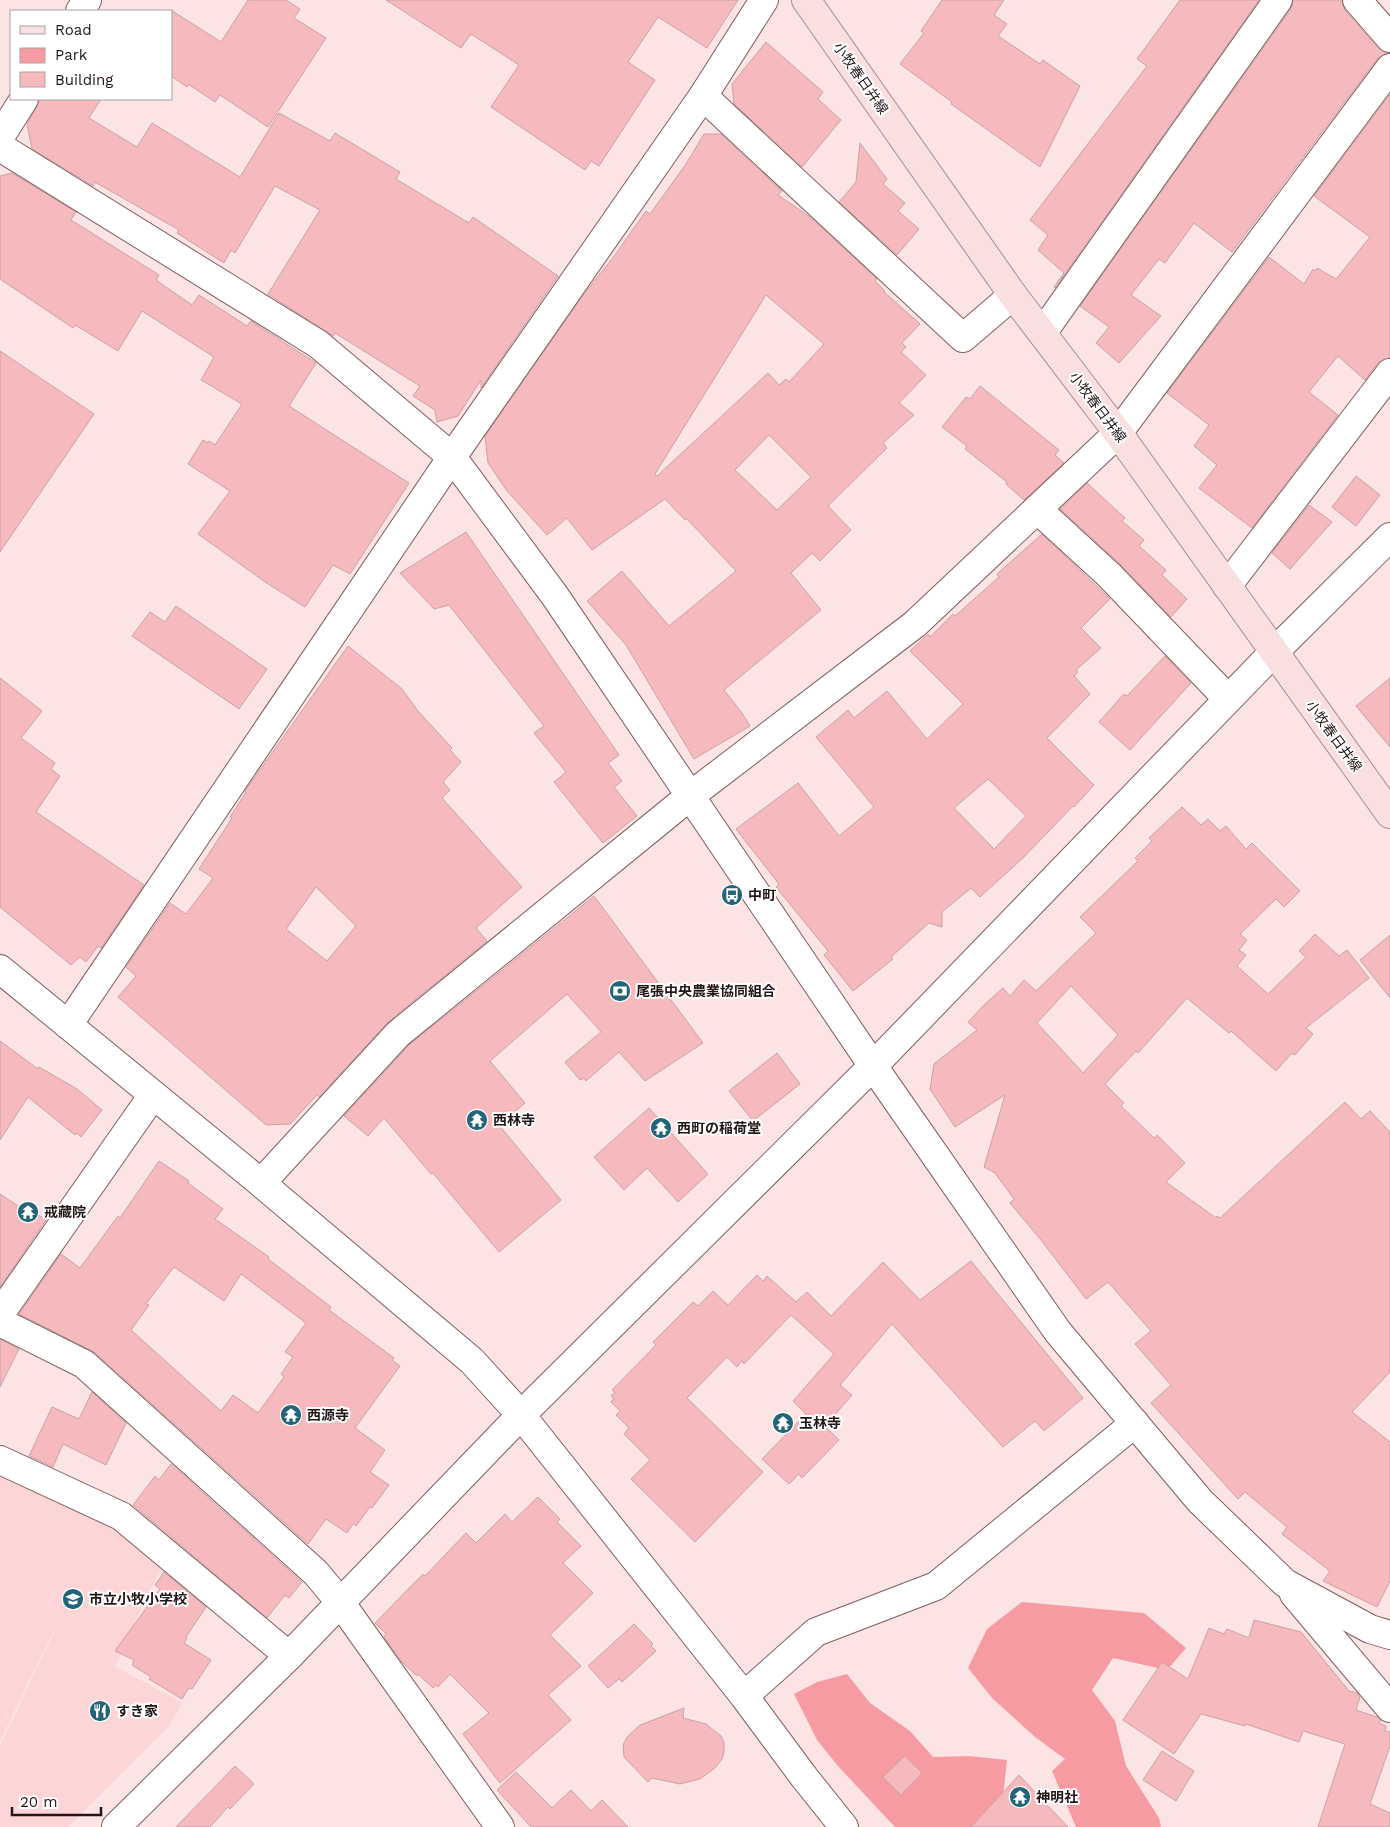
<svg xmlns="http://www.w3.org/2000/svg" width="1390" height="1827" viewBox="0 0 1390 1827" font-family="'Work Sans','Noto Sans JP',sans-serif">
<style>
.built{fill:#fdd5d7}
.green{fill:#f79ba3}
.building{fill:#f6b9bd;stroke:#caa3a5;fill-rule:evenodd}
.lines{fill:none;stroke-linecap:round;stroke-linejoin:round}
.minor-casing{stroke:#815e60;stroke-width:30}
.major-casing{stroke:#ad8a8d;stroke-width:30}
.minor{stroke:#fff;stroke-width:28}
.major{stroke:#fadfe0;stroke-width:28}
.labels{text-anchor:middle;dominant-baseline:central;stroke-width:4;stroke-linejoin:round;paint-order:stroke}
.street-label{font-size:14px;fill:#241617;stroke:#fff}
.poi-label{font-size:14px;font-weight:bold;fill:#241617;stroke:#fff;text-anchor:start}
</style>
<rect width="100%" height="100%" fill="#fce3e4"/>
<polygon class="built" points="0,1473 113,1527 161,1567 115,1666 182,1703 169,1726 68,1827 0,1827 0,1747 54,1632 53,1631 0,1741"/>
<g class="green">
<polygon points="1022,1602 1144,1613 1186,1648 1167,1670 1113,1658 1092,1690 1115,1721 1126,1766 1159,1818 1161,1827 1076,1827 1052,1771 1065,1759 1035,1737 993,1699 968,1668 987,1629"/>
<polygon points="847,1674 870,1703 910,1731 933,1757 969,1756 1007,1760 1001,1816 992,1827 895,1827 838,1766 817,1740 794,1694 817,1682"/>
</g>
<g class="building">
<polygon points="248,0 286,0 300,9 294,18 326,38 268,127 220,95 215,102 188,84 187,87 171,76 171,10 221,42"/>
<polygon points="386,0 738,0 707,48 658,17 628,62 655,80 599,166 591,161 585,170 491,107 519,65 471,34 461,48"/>
<polygon points="942,0 1004,0 994,15 1007,24 998,36 1040,64 1043,60 1080,86 1040,167 951,104 952,102 900,64 924,33 921,31"/>
<polygon points="1180,0 1259,0 1055,288 1054,287 1064,273 1038,250 1048,235 1030,220 1147,66 1137,59"/>
<polygon points="1293,0 1342,0 1345,10 1378,48 1387,53 1377,59 1232,252 1194,223 1165,263 1159,259 1131,295 1161,316 1119,363 1096,343 1109,327 1080,306 1291,9"/>
<polygon points="766,42 823,92 818,99 841,120 802,167 734,104 732,84"/>
<polygon points="1390,94 1390,358 1384,359 1378,363 1365,380 1338,356 1309,392 1338,415 1252,528 1199,488 1217,465 1194,446 1209,425 1167,393 1269,257 1304,284 1313,269 1315,271 1317,268 1336,279 1370,237 1314,196"/>
<polygon points="39,99 101,99 89,118 137,147 152,123 240,177 279,113 330,141 335,133 400,172 396,179 469,223 473,217 558,276 481,388 481,380 458,416 437,422 435,410 413,396 420,386 335,333 333,336 268,294 320,210 275,186 235,253 231,250 224,263 177,233 179,230 95,182 93,186 32,149 27,124 37,107"/>
<path d="M704 134H721L782 191 778 195 810 217 877 279 875 281 885 291 884 292 920 324 902 343 906 347 901 352 926 375 899 403 914 415 883 443 887 448 828 506 851 530 820 561 812 553 791 573 821 610 724 690 742 713 750 726 694 759 626 645 587 601 622 571 669 626 736 571 686 518 685 520 665 499 592 550 567 518 547 535 507 491 488 463 485 436 584 294 615 255 646 211 650 214 686 164ZM766 295 824 344 789 382 786 379 779 385 768 373 657 476 655 474ZM769 435 811 477 777 510 735 470Z"/>
<polygon points="860,143 887,179 883,184 905,203 898,211 919,229 897,255 839,202 856,182"/>
<polygon points="12,173 76,212 71,220 159,275 156,280 192,305 199,295 247,326 251,321 316,363 289,406 409,483 350,574 333,565 305,607 268,584 198,534 230,491 188,464 203,440 208,443 209,441 215,445 242,404 201,380 214,357 142,311 118,351 75,325 73,328 0,279 0,176"/>
<polygon points="0,351 94,414 0,552"/>
<polygon points="980,386 1059,450 1055,455 1064,463 1024,500 1006,484 1007,482 965,449 967,446 942,427 966,397 970,399"/>
<polygon points="1356,476 1380,495 1356,526 1332,507"/>
<polygon points="1087,483 1125,518 1122,521 1144,540 1139,546 1166,570 1162,575 1187,599 1171,617 1120,564 1060,509"/>
<polygon points="1309,505 1332,522 1290,569 1272,553"/>
<polygon points="466,532 619,755 608,763 622,781 614,787 637,816 603,843 554,782 566,772 534,733 544,726 449,605 434,609 400,573"/>
<path d="M1042 534 1110 599 1081 628 1101 648 1076 670 1078 672 1074 676 1090 694 1047 738 1094 785 1074 807 1073 806 1023 858 980 897 971 888 942 912V927L929 923 891 957 893 959 853 991 824 955 828 951 776 887 779 884 736 829 798 783 839 836 874 807 816 737 848 710 854 718 887 691 927 739 963 704 910 651 928 634 930 637 953 614 955 616 999 577 997 574ZM988 779 1026 816 994 849 954 808Z"/>
<polygon points="176,606 267,669 239,709 132,636 150,612 165,622"/>
<path d="M348 646 402 689 418 711 452 748 450 750 461 762 443 782 450 790 442 798 522 887 476 928 487 941 388 1022 319 1097 317 1095 290 1124 266 1125 118 997 136 976 126 967 170 903 186 914 213 878 199 869 232 818 230 817 246 792 245 791ZM316 887 356 926 327 961 286 929Z"/>
<polygon points="1165,656 1191,683 1130,750 1099,722 1124,694 1127,696"/>
<polygon points="0,678 42,711 21,738 55,763 51,769 60,776 36,812 144,885 101,948 98,946 86,962 80,957 71,965 0,907"/>
<polygon points="1390,678 1390,747 1356,706"/>
<path d="M1182 807 1201 825 1208 819 1220 831 1226 826 1246 849 1252 843 1300 891 1284 907 1276 899 1240 934 1247 940 1239 950 1246 955 1237 966 1268 994 1306 957 1299 951 1315 934 1339 956 1347 950 1369 978 1306 1028 1313 1034 1295 1055 1292 1053 1276 1071 1231 1031 1229 1033 1187 998 1138 1053 1136 1051 1105 1084 1124 1103 1121 1106 1154 1138 1157 1135 1185 1163 1166 1182 1216 1218 1217 1216 1220 1218 1345 1102 1361 1119 1370 1111 1390 1132V1372L1352 1412 1390 1442V1581L1377 1607 1323 1581 1330 1571 1282 1534 1287 1527 1245 1492 1238 1499 1151 1403 1171 1385 1135 1344 1151 1331 1108 1282 1086 1299 1041 1240 1010 1203 1014 1199 995 1173 984 1167 1005 1095 955 1127 930 1089 934 1064 977 1030 968 1022 986 1003 1003 988 1010 996 1024 980 1036 991 1096 933 1080 917 1138 861 1135 858 1152 841 1149 838ZM1071 986 1118 1035 1083 1073 1037 1023Z"/>
<polygon points="594,896 703,1043 645,1081 619,1052 586,1081 584,1078 580,1080 565,1062 601,1032 567,994 490,1061 525,1103 499,1125 561,1200 499,1252 433,1173 431,1174 384,1118 368,1136 344,1116 409,1045"/>
<polygon points="1390,935 1390,998 1360,960"/>
<polygon points="0,1041 38,1069 39,1067 77,1089 102,1110 81,1137 77,1133 75,1135 28,1097 0,1140"/>
<polygon points="777,1053 800,1084 753,1121 729,1091"/>
<polygon points="649,1108 708,1174 678,1202 647,1168 624,1190 594,1157"/>
<path d="M159 1161 189 1181 188 1183 223 1209 215 1219 269 1257 268 1259 331 1307 329 1310 394 1358 392 1360 400 1366 355 1428 385 1450 370 1472 389 1485 372 1508 370 1507 356 1526 353 1524 347 1533 326 1519 308 1544 94 1352 19 1314 61 1254 80 1268 118 1216 120 1218ZM174 1267 224 1301 241 1274 306 1323 285 1352 293 1357 281 1374 284 1377 258 1413 233 1395 221 1411 131 1330 149 1305 146 1304Z"/>
<polygon points="0,1194 24,1210 26,1207 46,1220 0,1287"/>
<polygon points="971,1261 1083,1398 1044,1431 1035,1421 1003,1447 892,1324 840,1385 852,1395 825,1426 839,1440 802,1478 799,1474 789,1484 762,1459 806,1414 793,1401 834,1354 791,1315 744,1364 742,1361 737,1367 727,1357 687,1398 763,1472 695,1542 631,1479 650,1460 624,1434 629,1428 616,1415 620,1411 611,1402 614,1398 611,1396 615,1392 612,1390 656,1345 653,1342 693,1302 698,1306 713,1291 728,1305 757,1275 763,1281 767,1276 796,1302 807,1292 831,1316 883,1262 920,1300"/>
<polygon points="0,1339 19,1349 0,1387"/>
<polygon points="92,1392 126,1423 106,1465 63,1444 53,1467 29,1456 52,1407 79,1419"/>
<polygon points="171,1464 302,1582 289,1598 285,1595 267,1618 133,1505 155,1476 159,1480"/>
<polygon points="538,1497 560,1519 557,1522 581,1546 563,1563 593,1593 550,1635 581,1666 548,1695 571,1720 500,1783 463,1734 489,1713 450,1674 438,1687 436,1685 433,1688 418,1674 417,1676 402,1662 384,1637 386,1634 375,1623 423,1574 425,1576 466,1533 476,1543 505,1514 512,1522"/>
<polygon points="164,1572 206,1607 186,1637 187,1638 184,1643 211,1660 192,1689 189,1688 182,1699 149,1679 151,1677 132,1665 134,1660 115,1651 160,1589 155,1585"/>
<polygon points="1254,1620 1301,1632 1349,1691 1357,1693 1360,1697 1356,1710 1377,1717 1381,1720 1379,1723 1386,1726 1385,1731 1390,1732 1390,1746 1370,1804 1390,1813 1390,1827 1318,1827 1345,1744 1303,1731 1299,1742 1246,1724 1245,1726 1201,1714 1174,1754 1123,1720 1162,1662 1188,1679 1209,1628 1224,1634 1227,1629 1249,1638"/>
<polygon points="634,1624 653,1644 651,1646 656,1651 622,1682 619,1679 608,1688 588,1666"/>
<polygon points="684,1708 683,1718 706,1724 721,1736 724,1742 724,1752 722,1759 715,1768 700,1779 680,1784 652,1778 648,1782 624,1757 623,1745 627,1737 640,1725"/>
<polygon points="1162,1751 1194,1771 1176,1801 1143,1780"/>
<polygon points="905,1756 922,1773 901,1795 883,1777"/>
<polygon points="235,1766 254,1784 230,1809 228,1807 210,1827 176,1827"/>
<polygon points="516,1772 552,1808 571,1790 591,1811 602,1800 628,1827 531,1827 497,1790"/>
<polygon points="1019,1775 1068,1827 971,1827"/>
</g>
<g class="lines">
<g class="minor-casing">
<g id="minor">
<polyline points="1357,0 1390,38"/>
<polyline points="80,11 87,0"/>
<polyline points="703,96 963,338 1013,295"/>
<polyline points="0,137 24,99"/>
<polyline points="0,147 318,344 452,457 555,596 873,1066 1058,1332 1200,1501 1285,1583 1370,1629 1390,1635"/>
<polyline points="1043,332 1278,0"/>
<polyline points="1037,509 1109,575 1228,699"/>
<polyline points="1227,586 1390,373"/>
<polyline points="0,969 261,1183 472,1361 521,1415 744,1696 804,1777 844,1827"/>
<polyline points="68,1025 452,457 703,96 764,0"/>
<polyline points="261,1183 398,1034 690,796 915,624 1118,433 1390,68"/>
<polyline points="0,1314 153,1095"/>
<polyline points="0,1322 84,1364 316,1573 340,1602 500,1827"/>
<polyline points="0,1460 121,1516 289,1656"/>
<polyline points="1294,1594 1390,1708"/>
<polyline points="744,1696 816,1632 936,1586 1135,1423"/>
<polyline points="116,1827 289,1656 521,1415 873,1066 1274,652 1390,537"/>
</g>
</g>
<g class="major-casing">
<polyline id="major" points="806,0 1013,295 1118,433 1390,814"/>
</g>
<use href="#minor" class="minor"/>
<use href="#major" class="major"/>
</g>
<defs>
<g id="bus-disc" transform="scale(1.125)"><circle r="9.5" fill="#246479" stroke="#fff"/><path d="M-5-6H5V4H4V6H2V4H-2V6H-4V4H-5ZM-3.5-4V0h7V-4ZM-3.5 1.2v1.5H-2V1.2ZM2 1.2v1.5H3.5V1.2Z" fill="#fff"/></g>
<g id="bank-disc" transform="scale(1.125)"><circle r="9.5" fill="#246479" stroke="#fff"/><path d="M-6-4H6V4H-6ZM0-2.3a2.3 2.3 0 1 0 0 4.6a2.3 2.3 0 1 0 0-4.6Z" fill="#fff"/></g>
<g id="temple-disc" transform="scale(1.125)"><circle r="9.5" fill="#246479" stroke="#fff"/><path d="M0-6L5-2H3V0L6.5 2.5H4V6H1.5V3h-3V6H-4V2.5H-6.5L-3 0V-2H-5Z" fill="#fff"/></g>
<g id="school-disc" transform="scale(1.125)"><circle r="9.5" fill="#246479" stroke="#fff"/><path d="M0-5L7-2L0 1L-7-2ZM-4 1L0 2.5L4 1V4Q0 6-4 4Z" fill="#fff"/></g>
<g id="restaurant-disc" transform="scale(1.125)"><circle r="9.5" fill="#246479" stroke="#fff"/><path d="M-5-6h1v4h1v-4h1v4h1v-4h1v5L-1.5 .5V6h-2V.5L-5-1ZM5-6V6H3V1.5H1.5Q1.5-4 5-6Z" fill="#fff"/></g>
</defs>
<g fill-rule="evenodd">
<use href="#bus-disc" x="732" y="895"/>
<use href="#bank-disc" x="620" y="991"/>
<use href="#temple-disc" x="477" y="1120"/>
<use href="#temple-disc" x="661" y="1128"/>
<use href="#temple-disc" x="28" y="1212"/>
<use href="#temple-disc" x="291" y="1415"/>
<use href="#temple-disc" x="783" y="1423"/>
<use href="#school-disc" x="73" y="1599"/>
<use href="#restaurant-disc" x="100" y="1711"/>
<use href="#temple-disc" x="1020" y="1797"/>
</g>
<g class="labels">
<g class="street-label">
<text transform="translate(861 78) rotate(55)">小牧春日井線</text>
<text transform="translate(1098 407) rotate(53)">小牧春日井線</text>
<text transform="translate(1334 736) rotate(54)">小牧春日井線</text>
</g>
<g class="poi-label">
<text x="748" y="895">中町</text>
<text x="636" y="991">尾張中央農業協同組合</text>
<text x="493" y="1120">西林寺</text>
<text x="677" y="1128">西町の稲荷堂</text>
<text x="44" y="1212">戒藏院</text>
<text x="307" y="1415">西源寺</text>
<text x="799" y="1423">玉林寺</text>
<text x="89" y="1599">市立小牧小学校</text>
<text x="116" y="1711">すき家</text>
<text x="1036" y="1797">神明社</text>
</g>
</g>
<rect x="10" y="10" width="162" height="90" fill="#ffffff" stroke="#a7a2a2"/>
<rect x="20" y="26" width="25" height="8" fill="#fadfe0" stroke="#a7a2a2"/>
<text x="55" y="35" font-size="15" fill="#241617">Road</text>
<rect x="20" y="48" width="25" height="15" fill="#f79ba3" stroke="#a7a2a2"/>
<text x="55" y="60" font-size="15" fill="#241617">Park</text>
<rect x="20" y="72" width="25" height="15" fill="#f6b9bd" stroke="#a7a2a2"/>
<text x="55" y="85" font-size="15" fill="#241617">Building</text>
<path d="M12 1807v8h89v-8" fill="none" stroke="#241617" stroke-width="2.5"/>
<text x="20" y="1807" font-size="15" fill="#241617" stroke="#ffffff" stroke-width="4" paint-order="stroke">20 m</text>
</svg>
